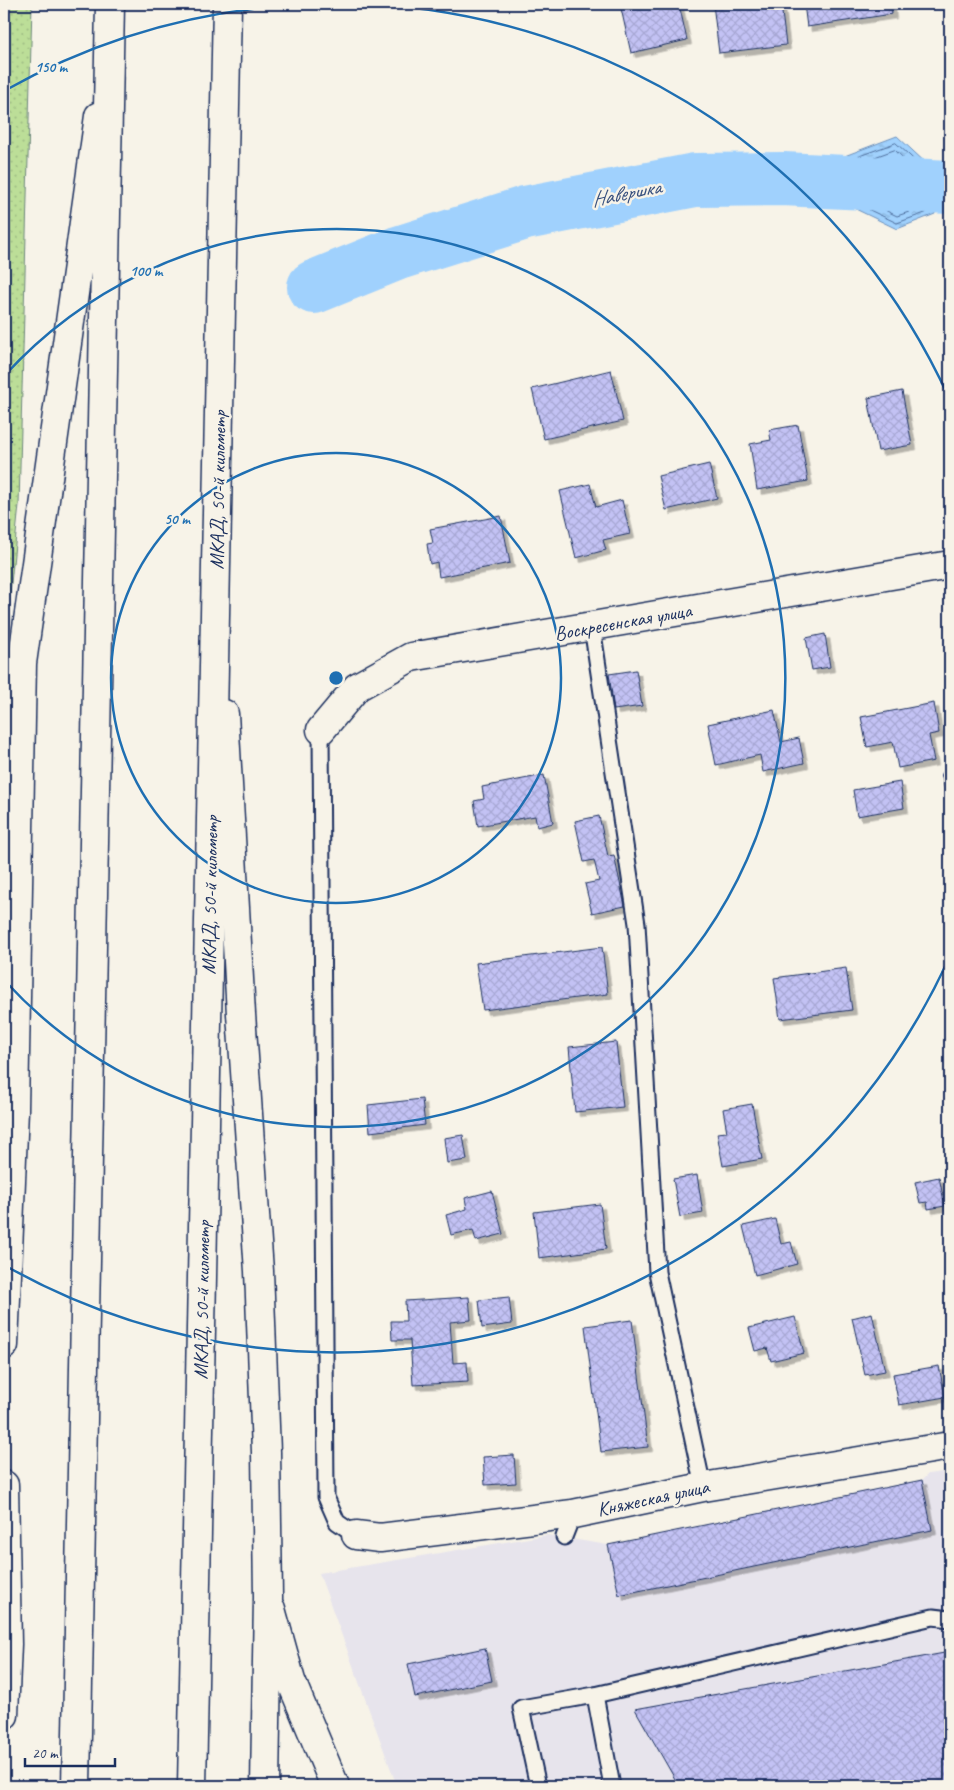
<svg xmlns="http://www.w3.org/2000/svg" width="954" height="1790" viewBox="0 0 954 1790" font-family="Caveat,sans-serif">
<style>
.built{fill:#e7e4ec}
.grass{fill:url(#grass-dots);stroke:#6c867b}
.water{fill:url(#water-ripples);stroke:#6b90bd}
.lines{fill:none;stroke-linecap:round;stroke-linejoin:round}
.shore{stroke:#50709e;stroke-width:1}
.river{stroke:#a0d1fd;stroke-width:54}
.building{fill:url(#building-cross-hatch);stroke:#1b2f5e;filter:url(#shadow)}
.service-casing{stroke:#1b2f5e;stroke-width:19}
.minor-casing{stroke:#1b2f5e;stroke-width:31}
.tertiary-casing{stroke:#1b2f5e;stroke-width:31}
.secondary-casing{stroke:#1b2f5e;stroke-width:31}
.trunk-casing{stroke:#1b2f5e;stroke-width:31}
.service{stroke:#f7f3e8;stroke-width:15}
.minor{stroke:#f7f3e8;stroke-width:28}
.tertiary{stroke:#f7f3e8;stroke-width:28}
.secondary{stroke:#f7f3e8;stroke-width:28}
.trunk{stroke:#f7f3e8;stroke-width:28}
.ring{fill:none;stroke:#1f6fb2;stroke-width:2.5}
.labels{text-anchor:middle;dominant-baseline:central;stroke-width:5;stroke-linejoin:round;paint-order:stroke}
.street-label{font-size:20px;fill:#1b2f5e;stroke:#f7f3e8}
.water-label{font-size:21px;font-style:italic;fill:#364f7e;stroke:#f7f3e8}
.centre{fill:#1f6fb2;stroke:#f7f3e8;stroke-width:2.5}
.ring-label{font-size:15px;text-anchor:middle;font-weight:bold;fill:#1f6fb2;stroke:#f7f3e8;stroke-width:5;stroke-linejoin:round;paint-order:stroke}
</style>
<defs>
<pattern id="grass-dots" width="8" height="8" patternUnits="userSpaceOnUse" patternTransform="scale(1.25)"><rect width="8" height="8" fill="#bcde98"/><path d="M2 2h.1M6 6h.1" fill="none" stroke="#a1bf85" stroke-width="1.8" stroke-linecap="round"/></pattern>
<pattern id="water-ripples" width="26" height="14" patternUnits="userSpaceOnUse" patternTransform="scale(1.25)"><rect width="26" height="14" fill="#a0d1fd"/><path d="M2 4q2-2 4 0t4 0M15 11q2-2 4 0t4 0" fill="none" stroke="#89b4db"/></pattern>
<pattern id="building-cross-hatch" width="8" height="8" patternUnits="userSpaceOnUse" patternTransform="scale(1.25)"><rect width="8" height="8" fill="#c3c2f4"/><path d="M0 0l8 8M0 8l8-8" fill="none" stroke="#a7a7d4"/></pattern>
<filter id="shadow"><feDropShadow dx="4.5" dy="4.5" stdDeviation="0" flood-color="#0004"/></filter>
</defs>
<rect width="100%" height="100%" fill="#f7f3e8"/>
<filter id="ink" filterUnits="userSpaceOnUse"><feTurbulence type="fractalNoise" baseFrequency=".02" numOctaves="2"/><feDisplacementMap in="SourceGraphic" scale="10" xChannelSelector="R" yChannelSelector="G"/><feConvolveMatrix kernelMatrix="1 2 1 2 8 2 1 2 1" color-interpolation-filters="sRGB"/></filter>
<g filter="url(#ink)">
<polygon class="built" points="950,1471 950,1786 397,1786 319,1573 547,1535 608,1545 922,1480 928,1474"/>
<polygon class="grass" points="4,4 32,4 19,505 4,652"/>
<polygon class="water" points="897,136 928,165 935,214 897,229 812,188 834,160"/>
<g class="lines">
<g class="shore">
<polygon points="896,143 923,168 929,209 928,212 897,223 821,187 821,184 838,164"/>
<polygon points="895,150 917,171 922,205 921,208 897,216 831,184 831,182 842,169"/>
<polygon points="893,159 910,175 914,201 912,203 897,208 843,182 846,176"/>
</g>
<polyline class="river" points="314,287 398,253 525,213 695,180 783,179 950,187"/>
</g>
<g class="building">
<polygon points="620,4 679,4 687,40 631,53"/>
<polygon points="713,4 781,4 786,45 719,53"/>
<polygon points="804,4 891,4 892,14 807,27"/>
<polygon points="611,370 623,421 544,439 532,389"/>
<polygon points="902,391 912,445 878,451 868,398"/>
<polygon points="798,425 808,481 757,490 750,444 771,440 769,430"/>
<polygon points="709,464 717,498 666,510 658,476"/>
<polygon points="590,484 596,507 622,500 630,534 603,540 606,550 576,558 560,491"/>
<polygon points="501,516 510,563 439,577 437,562 430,564 427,544 433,543 430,529"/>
<polygon points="825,634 830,667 812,670 806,638"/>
<polygon points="636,670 642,706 614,710 609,674"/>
<polygon points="934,703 939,733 929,735 934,761 898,768 893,742 867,747 861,717"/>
<polygon points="774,710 781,742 799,738 804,763 763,772 760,755 716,765 708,724"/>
<polygon points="950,771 950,809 949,809 941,773"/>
<polygon points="544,775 553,823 537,827 535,816 478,826 474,801 484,799 482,787"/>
<polygon points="900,782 904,808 857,816 853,790"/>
<polygon points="599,816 608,856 614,855 625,906 592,913 585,884 599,881 594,860 584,862 575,821"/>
<polygon points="602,947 608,994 483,1010 476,963"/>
<polygon points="846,968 852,1010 780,1019 774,978"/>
<polygon points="616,1042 623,1107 575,1112 569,1047"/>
<polygon points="422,1099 425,1125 370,1132 368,1105"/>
<polygon points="752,1104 762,1159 723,1166 717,1133 727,1132 723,1109"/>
<polygon points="463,1135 467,1160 447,1163 444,1138"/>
<polygon points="697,1175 703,1213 680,1217 673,1179"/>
<polygon points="939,1177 945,1206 928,1209 927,1202 920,1203 915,1182"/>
<polygon points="492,1191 503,1234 476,1241 473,1230 451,1235 446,1215 467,1209 465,1198"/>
<polygon points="600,1204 606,1249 539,1258 534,1212"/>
<polygon points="775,1219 781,1244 791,1242 797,1264 755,1275 743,1226"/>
<polygon points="469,1297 471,1320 450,1322 453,1363 467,1362 468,1382 413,1385 410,1340 392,1340 391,1321 406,1321 405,1301"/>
<polygon points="509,1297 512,1324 482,1328 479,1300"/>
<polygon points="872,1313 885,1371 865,1375 852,1318"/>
<polygon points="795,1317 804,1353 771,1361 767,1348 755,1351 749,1328"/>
<polygon points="632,1320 648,1447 601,1452 585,1326"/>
<polygon points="939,1366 945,1397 899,1405 893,1374"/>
<polygon points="514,1455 516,1483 485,1485 483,1457"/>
<polygon points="922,1480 932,1530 619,1595 608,1545"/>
<polygon points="485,1648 492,1681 415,1697 408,1664"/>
<polygon points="950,1652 950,1786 679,1786 635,1709"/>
</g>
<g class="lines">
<g class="service-casing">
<g id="service">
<polyline points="592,627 637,924 657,1272 703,1487"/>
<polyline points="321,730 326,1497 337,1522 356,1535"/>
<polyline points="564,1537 573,1514"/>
<polyline points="595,1695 612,1786"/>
<polyline points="538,1786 521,1708 595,1695 933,1617 950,1619"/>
</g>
</g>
<g class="minor-casing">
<g id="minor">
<polyline points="321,730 357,687 411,657 950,565"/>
<polyline points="356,1535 380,1538 573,1514 703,1487 950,1446"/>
</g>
</g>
<g class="tertiary-casing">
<g id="tertiary">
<polyline points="4,1485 7,1644 4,1715"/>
<polyline points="271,1609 291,1681 335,1786"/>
</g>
</g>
<g class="secondary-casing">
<g id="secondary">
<polyline points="224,714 241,1014 259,1271 266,1452 268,1597 265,1786"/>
<polyline points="4,1345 14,1110 22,663 99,116"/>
</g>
</g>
<g class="trunk-casing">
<g id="trunk">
<polyline points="76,1786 110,4"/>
<polyline points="192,1786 227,4"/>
</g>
</g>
<use href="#service" class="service"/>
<use href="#minor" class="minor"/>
<use href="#tertiary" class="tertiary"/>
<use href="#secondary" class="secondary"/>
<use href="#trunk" class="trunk"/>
</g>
</g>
<g class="ring">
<circle cx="336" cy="678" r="225"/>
<path d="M5 375A449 449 0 1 1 5 981"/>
<path d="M949 958A674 674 0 0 1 4 1265M4 91A674 674 0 0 1 949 398"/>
</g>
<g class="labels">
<g class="street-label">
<text transform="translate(218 490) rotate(-89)">МКАД, 50-й километр</text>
<text transform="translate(623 622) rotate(-10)">Воскресенская улица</text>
<text transform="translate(210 895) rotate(-89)">МКАД, 50-й километр</text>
<text transform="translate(202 1300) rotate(-89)">МКАД, 50-й километр</text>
<text transform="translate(653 1498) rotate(-12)">Княжеская улица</text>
</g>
<g class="water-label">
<text transform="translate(626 193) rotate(-11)">Навершка</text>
</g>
</g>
<circle cx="336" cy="678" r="8" class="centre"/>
<g class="ring-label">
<text x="51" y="72">150 m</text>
<text x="146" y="276">100 m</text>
<text x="177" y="524">50 m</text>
</g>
<rect width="954" height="1790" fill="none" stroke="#f7f3e8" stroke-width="20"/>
<rect x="10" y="10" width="934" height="1770" fill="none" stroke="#1b2f5e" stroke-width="2" filter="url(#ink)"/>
<path d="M25 1758v8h90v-8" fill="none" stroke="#1b2f5e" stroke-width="2.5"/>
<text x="32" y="1758" font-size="15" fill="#1b2f5e" stroke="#f7f3e8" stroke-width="4" paint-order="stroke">20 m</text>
</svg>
